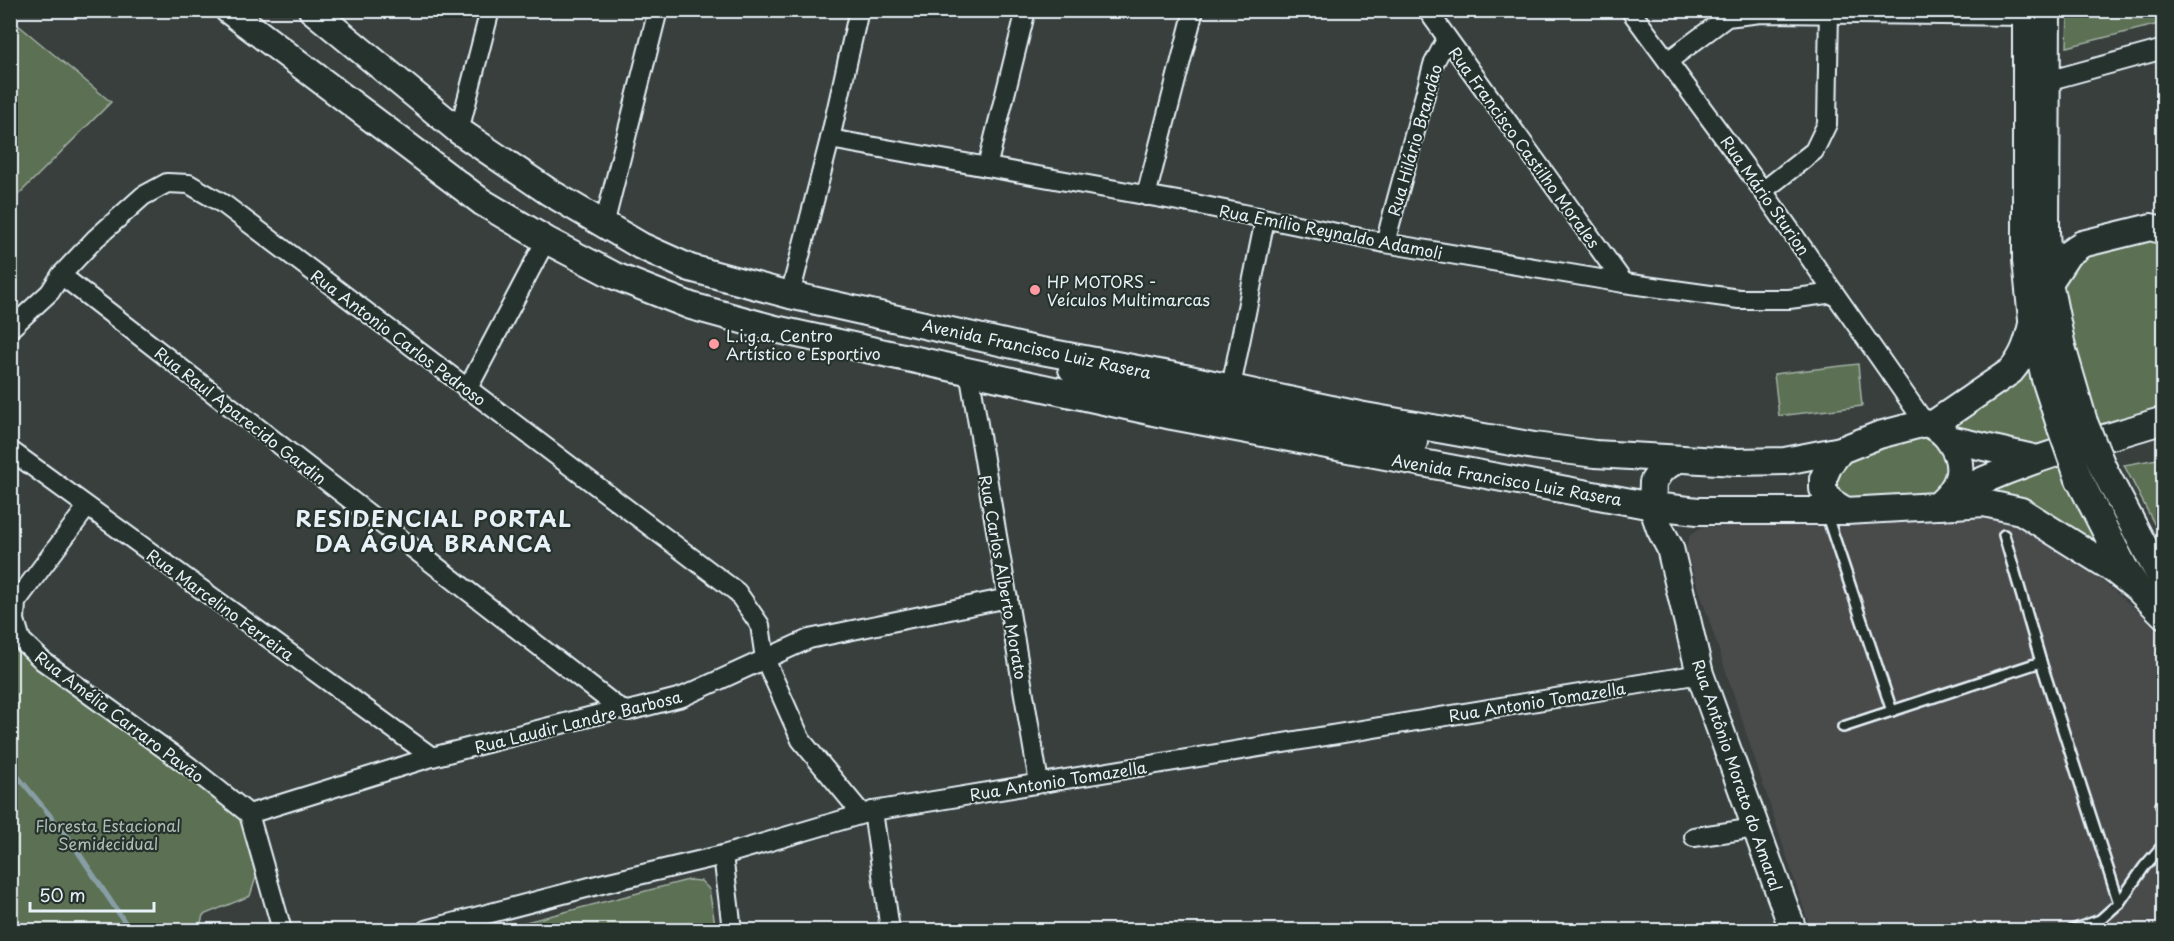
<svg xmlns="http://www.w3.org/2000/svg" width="2174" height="941" viewBox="0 0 2174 941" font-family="'Playpen Sans',sans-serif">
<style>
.built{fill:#494b4c}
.green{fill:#5c7053;stroke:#a2b0a6;stroke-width:1.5}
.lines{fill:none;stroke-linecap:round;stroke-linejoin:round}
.stream{stroke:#889ea5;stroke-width:5}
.lane-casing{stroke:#e8f1f8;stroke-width:14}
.street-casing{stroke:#e8f1f8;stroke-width:22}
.secondary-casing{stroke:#e8f1f8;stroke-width:30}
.lane{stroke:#26332d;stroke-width:9}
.street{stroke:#26332d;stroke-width:18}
.secondary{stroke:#26332d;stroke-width:26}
.secondary-bridge-casing{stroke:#e8f1f8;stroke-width:30;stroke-linecap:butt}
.secondary-bridge{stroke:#26332d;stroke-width:26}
.poi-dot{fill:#ff9aa2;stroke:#26332d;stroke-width:2}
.labels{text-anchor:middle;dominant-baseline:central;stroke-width:4.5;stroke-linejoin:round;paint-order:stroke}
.street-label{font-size:16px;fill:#e8f1f8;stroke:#26332d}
.poi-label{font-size:16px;fill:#e8f1f8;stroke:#26332d;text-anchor:start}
.park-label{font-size:16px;fill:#b0bdb6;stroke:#26332d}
.district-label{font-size:22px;font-weight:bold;letter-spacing:1.5px;fill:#e8f1f8;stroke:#26332d}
</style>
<rect width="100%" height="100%" fill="#393f3d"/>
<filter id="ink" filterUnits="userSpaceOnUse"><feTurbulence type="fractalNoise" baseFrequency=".0167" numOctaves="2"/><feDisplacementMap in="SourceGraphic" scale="12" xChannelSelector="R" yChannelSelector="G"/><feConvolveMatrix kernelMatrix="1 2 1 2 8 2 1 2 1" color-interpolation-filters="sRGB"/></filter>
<g filter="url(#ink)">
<polygon class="built" points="1989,512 2021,523 2086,567 2163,633 2163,930 1811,930 1686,550 1690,535 1702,527 1815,523"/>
<g class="green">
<polygon points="2068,11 2163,11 2163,23 2067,47"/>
<polygon points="11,19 111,102 11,202"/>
<polygon points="2138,241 2163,241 2163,411 2096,432 2058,285 2086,254"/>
<polygon points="2032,351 2058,445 2033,451 1947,424"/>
<polygon points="1858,364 1862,406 1779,416 1774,374"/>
<polygon points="1930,433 1942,444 1951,473 1936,496 1852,503 1837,498 1830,484 1850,456"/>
<polygon points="2163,458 2164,458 2163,541 2124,465"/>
<polygon points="2064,459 2110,556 1965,498"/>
<polygon points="10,635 247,822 258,871 250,896 203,915 199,930 11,930"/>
<polygon points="688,880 701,881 709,889 716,930 495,930"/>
</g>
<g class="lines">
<polyline class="stream" points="10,767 68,837 130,930"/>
<g class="lane-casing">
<g id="lane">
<polyline points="1826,513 1892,711"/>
<polyline points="2004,535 2041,662 2119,903"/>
<polyline points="1843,727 2041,662"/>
<polyline points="2161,805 2164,803"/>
<polyline points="2072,930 2100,920 2119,903 2144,867 2164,844"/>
</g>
</g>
<g class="street-casing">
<g id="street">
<polyline points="1427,10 1624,283"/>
<polyline points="1630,10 1763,191 1925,423"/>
<polyline points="1668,61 1727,17 1761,13 2026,16"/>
<polyline points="2047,81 2164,49"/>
<polyline points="459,131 490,10"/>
<polyline points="830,139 1195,204 1385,243 1624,283 1739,299 1789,299 1834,293"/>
<polyline points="987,167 1026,10"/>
<polyline points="1763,191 1814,151 1827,124 1829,10"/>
<polyline points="1146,196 1194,10"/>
<polyline points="604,225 658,10"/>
<polyline points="1385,243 1433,65 1447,38"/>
<polyline points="61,275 620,709"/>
<polyline points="790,295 830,139 859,10"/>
<polyline points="10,329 50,292 61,275 95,239 143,196 167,183 189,184 225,205 737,592 760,625 765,659 801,740 862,814"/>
<polyline points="969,371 1039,783"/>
<polyline points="1231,387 1265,219"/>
<polyline points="467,390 546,240"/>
<polyline points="10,450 432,757"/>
<polyline points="87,507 16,602 15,620 21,640 43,661 190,767 249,814 282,930"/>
<polyline points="873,811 890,930"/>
<polyline points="249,814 432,757 620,709 628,711 682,697 809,639 1008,598"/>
<polyline points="1694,837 1756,828"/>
<polyline points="723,855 732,930"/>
<polyline points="426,930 605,883 723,855 873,811 1700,674"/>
</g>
</g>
<g class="secondary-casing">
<g id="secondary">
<polyline points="228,10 482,202 546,240 615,276 691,306 775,329 1172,416 1652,506 1698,511 1846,511"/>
<polyline points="312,10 459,131 549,192 641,246 690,268 790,295 1031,349 1180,377 1359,415 1534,446 1595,454 1736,462 1785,461 1841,450"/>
<polyline points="2026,10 2026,260 2032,320 2045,379 2061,428"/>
<polyline points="2047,10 2046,232 2049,283 2062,347 2084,422"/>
<polyline points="2049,283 2068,254 2082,244 2151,227 2164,231"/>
<polyline points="1072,369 1090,378 1356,433 1414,442"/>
<path d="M1925 423C1936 426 1945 433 1951 443 1967 468 1959 488 1937 506L1846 511 1830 501 1823 489V479L1829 465 1841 450 1879 435Z"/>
<path d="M1932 425 2011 371C2024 356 2028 342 2032 324"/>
<polyline points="1949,439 2037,459"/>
<polyline points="1676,460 1661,470 1653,482 1652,506 1660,529 1670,548 1700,674 1793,930"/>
<polyline points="2103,468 2164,584"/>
<polyline points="2079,479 2124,567 2138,589 2164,615"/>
<path d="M1945 499C2013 462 2090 443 2164 420"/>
<polyline points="1940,506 1984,503 2021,511 2110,567 2138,589"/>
</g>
</g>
<use href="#lane" class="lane"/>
<use href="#street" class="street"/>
<use href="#secondary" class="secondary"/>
<g class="secondary-bridge-casing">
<g id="secondary-bridge">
<polyline points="2084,422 2103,468"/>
<polyline points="2061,428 2079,479"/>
</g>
</g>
<use href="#secondary-bridge" class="secondary-bridge"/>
</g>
</g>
<g class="poi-dot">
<circle cx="1035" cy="290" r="6"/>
<circle cx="714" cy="344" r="6"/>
</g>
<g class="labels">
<g class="street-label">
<text transform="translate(1414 140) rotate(-74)">Rua Hilário Brandão</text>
<text transform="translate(1525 147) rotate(54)">Rua Francisco Castilho Morales</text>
<text transform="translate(1766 195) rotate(55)">Rua Mário Sturion</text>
<text transform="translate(1331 231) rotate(11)">Rua Emílio Reynaldo Adamoli</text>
<text transform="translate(399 337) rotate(37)">Rua Antonio Carlos Pedroso</text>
<text transform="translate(1037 348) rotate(12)">Avenida Francisco Luiz Rasera</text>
<text transform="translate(241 415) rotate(38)">Rua Raul Aparecido Gardin</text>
<text transform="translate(1507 479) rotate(10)">Avenida Francisco Luiz Rasera</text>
<text transform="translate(1004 577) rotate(80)">Rua Carlos Alberto Morato</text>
<text transform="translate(221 604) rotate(36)">Rua Marcelino Ferreira</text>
<text transform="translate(1537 701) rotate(-9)">Rua Antonio Tomazella</text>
<text transform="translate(120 716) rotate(37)">Rua Amélia Carraro Pavão</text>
<text transform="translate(578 721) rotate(-14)">Rua Laudir Landre Barbosa</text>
<text transform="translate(1738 775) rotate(71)">Rua Antônio Morato do Amaral</text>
<text transform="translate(1058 780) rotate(-9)">Rua Antonio Tomazella</text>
</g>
<g class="poi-label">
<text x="1047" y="281">HP MOTORS -<tspan x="1047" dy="18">Veículos Multimarcas</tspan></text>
<text x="726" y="335">L.i.g.a. Centro<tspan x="726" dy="18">Artístico e Esportivo</tspan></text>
</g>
<g class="park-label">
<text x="108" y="825">Floresta Estacional<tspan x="108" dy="18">Semidecidual</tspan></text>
</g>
<g class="district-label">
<text x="434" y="517">RESIDENCIAL PORTAL<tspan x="434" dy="25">DA ÁGUA BRANCA</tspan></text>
</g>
</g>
<rect width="2174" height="941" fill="none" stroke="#26332d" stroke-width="36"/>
<rect x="18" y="18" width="2138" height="905" fill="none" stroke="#e8f1f8" stroke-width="2" filter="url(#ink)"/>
<path d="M30 902v9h124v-9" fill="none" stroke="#e8f1f8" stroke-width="3"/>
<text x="39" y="902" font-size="18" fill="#e8f1f8" stroke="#26332d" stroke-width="4.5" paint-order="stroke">50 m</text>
</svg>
